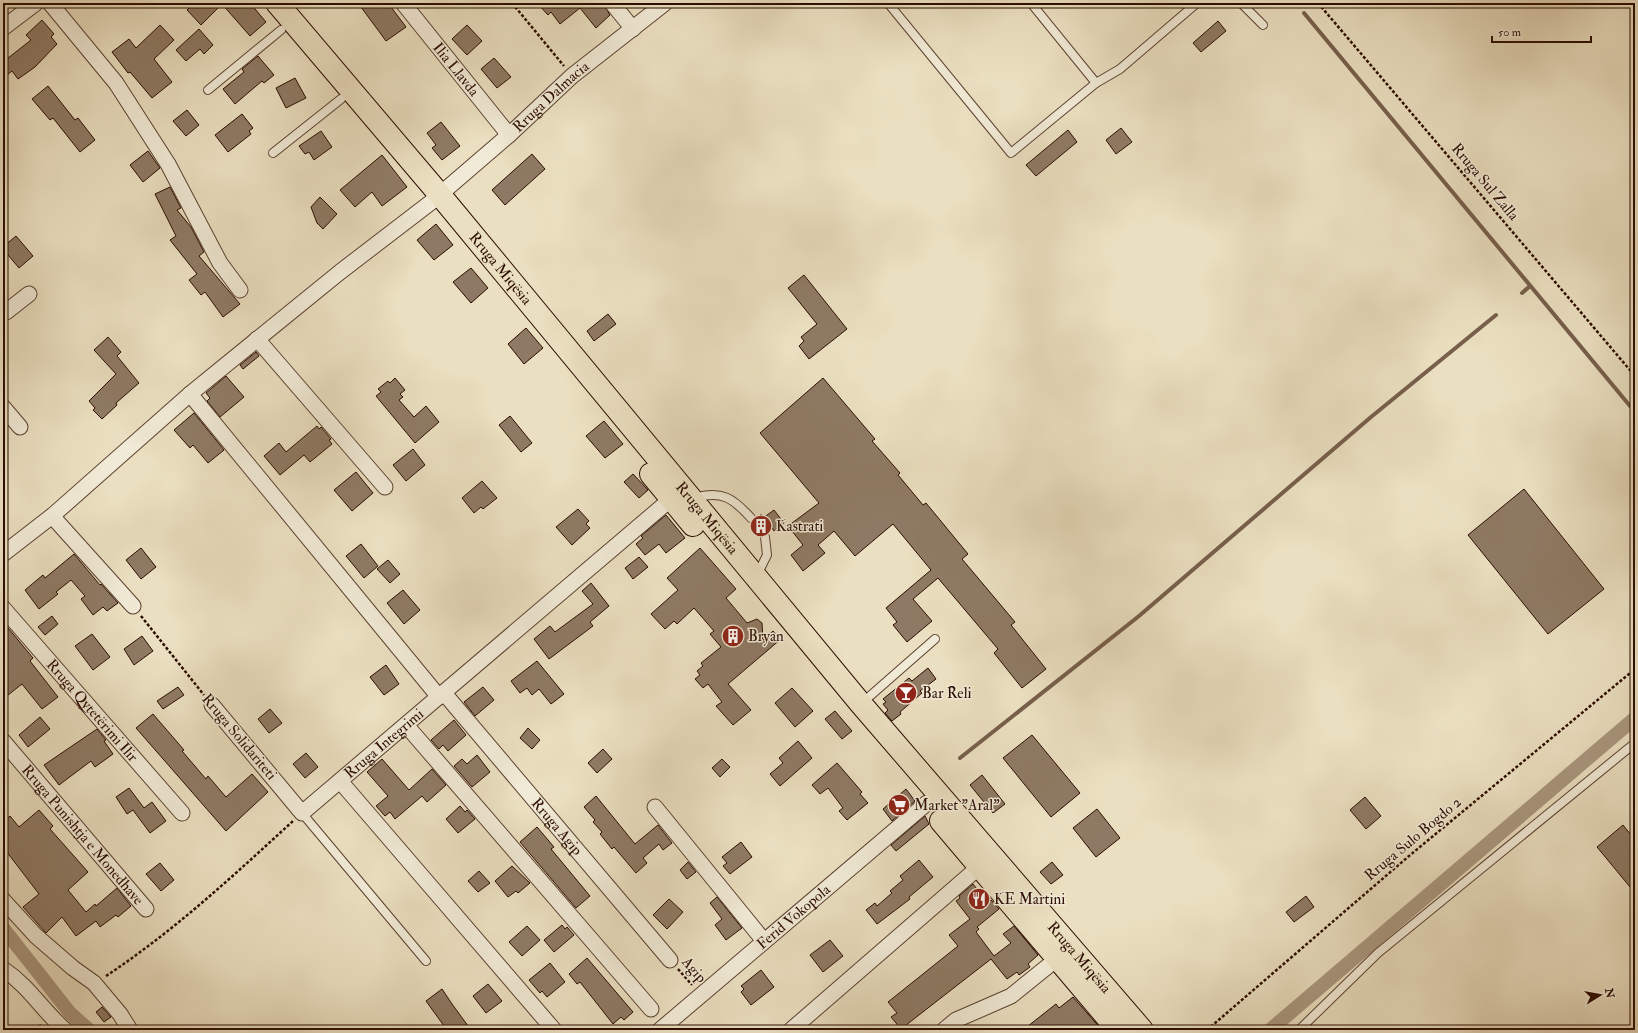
<svg xmlns="http://www.w3.org/2000/svg" width="1638" height="1033" viewBox="0 0 1638 1033" font-family="'IM FELL Double Pica',serif">
<style>
.lines{fill:none;stroke-linecap:round;stroke-linejoin:round}
.stream{stroke:#775f4c;stroke-width:4}
.canal{stroke:#a9977f;stroke-width:14}
.building{fill:#8e7a64;stroke:#2b0c00}
.lane-casing{stroke:#5b4130;stroke-width:10}
.street-casing{stroke:#5b4130;stroke-width:17}
.primary-casing{stroke:#2b0c00;stroke-width:24}
.path{stroke:#2b0c00;stroke-width:2.5;stroke-dasharray:3 2;stroke-linecap:butt}
.lane{stroke:#f1ead6;stroke-width:8}
.street{stroke:#f1ead6;stroke-width:15}
.primary{stroke:#eadfc0;stroke-width:22}
.labels{text-anchor:middle;dominant-baseline:central;stroke-width:3;stroke-linejoin:round;paint-order:stroke}
.street-label{font-size:15px;fill:#2b0c00;stroke:#f1ead6}
.poi-label{font-size:15px;fill:#2b0c00;stroke:#f1ead6;text-anchor:start}
</style>
<rect width="100%" height="100%" fill="#eadfc0"/>
<filter id="stains"><feTurbulence type="fractalNoise" baseFrequency=".005" numOctaves="4"/><feColorMatrix values="0 0 0 0 .2 0 0 0 0 .09 0 0 0 0 .02 0 0 0 .5 -.17"/></filter>
<radialGradient id="worn" r=".72"><stop offset=".6" stop-color="#630" stop-opacity="0"/><stop offset="1" stop-color="#630" stop-opacity=".3"/></radialGradient>
<g class="lines">
<g class="stream">
<polyline points="1304,13 1635,412"/>
<polyline points="1522,293 1530,286"/>
<polyline points="960,758 1139,616 1371,417 1496,315"/>
</g>
<g class="canal">
<polyline points="3,928 70,1013 89,1030"/>
<polyline points="1270,1030 1635,718"/>
</g>
</g>
<g class="building">
<polygon points="194,3 250,3 266,22 250,36 222,4 201,25 187,10"/>
<polygon points="358,3 388,3 406,27 386,41"/>
<polygon points="537,3 603,3 610,15 596,28 580,8 560,24 551,12 548,15"/>
<polygon points="42,20 54,34 51,37 57,44 35,67 18,79 12,71 3,78 3,62 31,40 26,35"/>
<polygon points="1218,21 1226,31 1201,52 1193,43"/>
<polygon points="160,25 174,40 154,59 172,82 152,98 130,72 128,73 112,52 129,39 136,48"/>
<polygon points="467,25 482,41 467,55 452,39"/>
<polygon points="199,29 213,45 204,54 200,49 186,61 176,50"/>
<polygon points="258,56 274,75 264,83 262,81 235,104 223,89 244,72 242,69"/>
<polygon points="494,58 511,77 497,88 481,69"/>
<polygon points="295,78 306,98 286,108 276,88"/>
<polygon points="48,86 75,120 78,118 95,140 80,152 53,118 50,120 32,99"/>
<polygon points="187,110 199,125 186,136 173,121"/>
<polygon points="242,114 253,128 249,131 251,134 228,152 215,135"/>
<polygon points="441,122 460,146 442,160 432,148 436,145 427,133"/>
<polygon points="1121,128 1132,142 1116,154 1106,140"/>
<polygon points="1068,130 1077,142 1036,176 1026,165"/>
<polygon points="321,131 332,147 314,160 309,152 305,154 299,146"/>
<polygon points="148,151 160,168 143,182 130,165"/>
<polygon points="532,154 545,169 505,205 492,190"/>
<polygon points="382,155 407,187 382,206 372,192 355,207 340,190"/>
<polygon points="170,187 181,208 177,210 191,227 204,252 199,256 240,304 223,317 205,292 201,295 189,280 197,274 170,240 176,236 155,194"/>
<polygon points="320,197 337,214 323,229 317,223 311,207"/>
<polygon points="436,224 453,245 434,260 417,240"/>
<polygon points="16,236 33,256 19,268 3,249 3,247"/>
<polygon points="471,268 488,288 471,303 453,282"/>
<polygon points="804,275 847,329 809,359 799,346 804,341 801,337 817,324 788,288"/>
<polygon points="608,314 616,324 594,341 587,331"/>
<polygon points="526,328 543,348 524,364 508,344"/>
<polygon points="108,337 121,352 117,356 139,383 116,403 117,405 102,419 93,410 95,408 89,401 116,374 94,350"/>
<polygon points="256,352 259,356 243,369 240,365"/>
<polygon points="226,376 244,397 220,417 207,401 210,398 206,393"/>
<polygon points="395,378 405,390 400,394 403,397 399,400 414,417 426,406 439,422 415,443 376,396 381,392 378,389 388,381 390,383"/>
<polygon points="823,378 875,439 872,441 900,473 898,475 923,505 926,503 968,554 962,559 1015,622 1011,625 1046,669 1022,688 994,653 998,649 938,578 913,599 932,621 907,642 893,625 897,622 886,608 931,570 893,524 855,556 834,531 818,545 825,553 803,571 791,555 803,545 788,526 819,503 760,433"/>
<polygon points="194,413 224,450 208,463 193,445 190,448 174,430"/>
<polygon points="510,416 532,443 521,452 499,425"/>
<polygon points="604,421 623,444 605,458 586,436"/>
<polygon points="317,426 319,429 321,427 331,439 329,440 332,444 310,462 304,455 280,475 264,456 279,443 286,452"/>
<polygon points="413,449 425,465 406,481 393,465"/>
<polygon points="356,472 373,493 352,511 334,490"/>
<polygon points="633,474 648,490 639,498 624,482"/>
<polygon points="482,481 497,498 483,509 481,507 474,513 462,498"/>
<polygon points="1524,489 1604,589 1548,634 1468,535"/>
<polygon points="578,509 589,521 586,524 590,528 572,545 556,527"/>
<polygon points="774,510 784,523 774,531 772,528 760,535 751,523 754,522 761,514 763,518"/>
<polygon points="666,515 685,538 666,553 659,544 645,555 636,544 643,538 641,536"/>
<polygon points="361,544 378,566 364,578 346,556"/>
<polygon points="141,548 156,567 141,579 126,560"/>
<polygon points="700,548 736,589 726,598 747,623 757,619 762,623 763,640 773,631 781,639 728,684 751,710 733,725 716,706 722,702 708,684 703,688 695,679 700,675 697,671 703,666 701,663 721,647 710,634 714,631 694,608 677,624 674,621 665,629 651,614 678,590 667,578"/>
<polygon points="74,554 100,585 101,584 118,603 107,611 103,607 93,615 81,599 85,596 71,580 56,592 58,594 39,609 25,590 43,575 45,578"/>
<polygon points="639,557 648,567 633,579 625,568"/>
<polygon points="388,560 400,574 390,583 377,569"/>
<polygon points="591,583 609,606 590,622 593,626 549,659 534,639 550,626 555,632 593,604 582,591"/>
<polygon points="403,590 420,610 404,624 387,603"/>
<polygon points="52,616 58,624 45,635 38,627"/>
<polygon points="3,622 33,658 30,661 58,697 42,709 22,684 3,699"/>
<polygon points="92,634 110,657 93,670 75,646"/>
<polygon points="142,636 153,651 134,665 124,649"/>
<polygon points="537,661 564,694 551,704 539,689 532,695 527,688 520,693 511,681"/>
<polygon points="386,665 399,684 384,695 370,677"/>
<polygon points="928,668 936,679 920,691 922,693 900,712 901,714 892,721 885,713 888,710 883,704 886,702 883,699 909,678 912,681"/>
<polygon points="178,687 184,695 163,709 157,701"/>
<polygon points="483,687 494,700 475,716 464,702"/>
<polygon points="792,688 813,711 795,727 775,703"/>
<polygon points="270,709 282,723 269,733 258,719"/>
<polygon points="835,711 852,731 842,739 825,719"/>
<polygon points="153,714 184,750 182,751 206,779 208,776 226,797 252,774 268,792 226,831 136,728"/>
<polygon points="40,717 50,729 28,747 19,735"/>
<polygon points="454,720 466,735 448,751 443,745 439,749 431,740"/>
<polygon points="528,728 540,740 532,749 520,738"/>
<polygon points="97,729 106,740 104,741 113,754 95,767 91,761 59,785 44,765"/>
<polygon points="1032,735 1080,793 1051,817 1003,758"/>
<polygon points="798,741 812,758 780,786 770,774 783,763 779,758"/>
<polygon points="603,749 612,759 597,773 588,763"/>
<polygon points="306,753 318,767 305,778 293,764"/>
<polygon points="477,755 490,772 472,787 454,766 462,759 467,764"/>
<polygon points="382,759 409,790 432,769 446,785 427,802 422,796 395,819 390,812 385,816 376,806 388,796 367,772"/>
<polygon points="722,759 730,767 720,777 712,768"/>
<polygon points="837,763 862,792 860,794 868,803 847,820 839,811 843,808 828,788 820,794 812,785"/>
<polygon points="982,775 1005,804 993,813 970,785"/>
<polygon points="129,788 144,808 152,802 166,821 150,833 133,810 127,814 116,797"/>
<polygon points="906,789 915,801 892,821 883,809"/>
<polygon points="596,796 635,844 658,825 672,843 663,850 659,844 643,858 647,863 636,873 614,847 612,849 600,834 602,832 593,822 595,820 584,807"/>
<polygon points="1365,797 1381,816 1366,829 1350,810"/>
<polygon points="460,806 465,812 467,810 475,819 458,833 446,819"/>
<polygon points="1097,809 1120,838 1096,857 1073,828"/>
<polygon points="39,810 53,826 50,829 88,872 68,890 86,912 95,904 96,906 117,888 131,906 118,917 116,915 100,927 96,921 76,936 62,917 46,933 23,907 39,894 3,847 3,842 8,838 3,831 3,822 10,816 19,827"/>
<polygon points="925,816 929,824 896,851 891,845"/>
<polygon points="1623,825 1635,840 1635,893 1597,847"/>
<polygon points="537,827 554,847 551,849 590,896 576,908 520,842"/>
<polygon points="741,842 752,857 730,874 723,866 727,863 722,857"/>
<polygon points="919,860 933,877 909,897 910,899 877,924 866,910 875,903 877,906 892,893 890,891 903,880 900,876"/>
<polygon points="688,862 696,872 687,879 680,870"/>
<polygon points="1052,862 1063,875 1051,884 1040,872"/>
<polygon points="160,863 174,880 161,891 146,874"/>
<polygon points="512,866 530,883 518,893 516,891 508,897 495,881"/>
<polygon points="479,871 490,883 478,892 468,881"/>
<polygon points="973,884 988,903 991,900 999,909 977,927 979,929 976,932 994,956 1011,943 1003,934 1014,926 1038,955 1028,964 1030,967 1019,975 1017,972 1007,979 991,959 901,1029 891,1017 897,1013 888,1002 958,946 949,935 970,919 956,901 960,898 959,896"/>
<polygon points="1306,896 1314,907 1294,922 1286,912"/>
<polygon points="717,897 742,928 726,940 715,925 722,919 710,903"/>
<polygon points="669,899 683,912 667,929 653,915"/>
<polygon points="562,925 565,929 567,927 574,935 554,952 544,940"/>
<polygon points="527,926 540,940 522,956 509,942"/>
<polygon points="830,940 843,956 823,972 810,955"/>
<polygon points="587,958 633,1012 624,1020 621,1017 613,1024 580,982 577,984 569,974"/>
<polygon points="550,963 565,982 547,997 542,991 540,993 529,980"/>
<polygon points="761,970 774,987 751,1005 741,992 744,989 741,986"/>
<polygon points="488,984 502,1001 486,1013 473,996"/>
<polygon points="442,989 452,1004 471,1030 447,1030 426,1001"/>
<polygon points="1073,997 1102,1030 1023,1030 1056,1004 1059,1008"/>
<polygon points="102,1007 111,1017 104,1022 96,1012"/>
</g>
<g class="lines">
<g class="lane-casing">
<g id="lane">
<polyline points="888,3 1011,153 1096,83 1031,3"/>
<polyline points="1241,3 1263,25"/>
<polyline points="1096,83 1120,69 1197,3"/>
<polyline points="208,90 281,30"/>
<polyline points="273,153 341,99"/>
<path d="M694 498C722 490 733 498 751 518"/>
<polyline points="757,575 767,555 765,537"/>
<polyline points="862,703 935,639"/>
<polyline points="302,813 426,961"/>
<polyline points="1299,1030 1378,953 1635,743"/>
</g>
</g>
<g class="street-casing">
<g id="street">
<polyline points="50,3 116,83 168,164 220,263 240,290"/>
<path id="s1" d="M403 3 509 135"/>
<polyline points="612,3 633,29"/>
<polyline points="3,28 36,3"/>
<polyline points="3,312 6,312 29,294"/>
<polyline points="257,339 385,487"/>
<polyline points="190,394 439,697"/>
<polyline points="3,407 20,427"/>
<polyline points="52,516 133,606"/>
<path id="s2" d="M3 554 52 516 190 394 340 272 430 203 509 135 572 76 665 3"/>
<path id="s3" d="M3 608 182 813"/>
<path id="s4" d="M444 693 670 960"/>
<path id="s5" d="M212 705 302 813 671 499"/>
<polyline points="406,725 651,1009"/>
<path id="s6" d="M3 741 146 909"/>
<polyline points="340,781 554,1030"/>
<polyline points="655,807 764,941"/>
<polyline points="3,900 36,936 73,968 94,983 120,1014 130,1030"/>
<path d="M3 969C29 986 42 1010 65 1030"/>
<path id="s7" d="M660 1030 927 803"/>
<polyline points="791,1030 979,867"/>
<polyline points="944,1030 956,1020 1011,996 1058,958"/>
</g>
</g>
<g class="primary-casing">
<g id="primary">
<path id="s8" d="M277 3 440 195 861 704 1142 1030"/>
<polyline points="651,474 693,525"/>
<polyline points="941,821 1118,1030"/>
</g>
</g>
<g class="path">
<polyline points="512,3 564,66"/>
<polyline points="1318,3 1635,376"/>
<polyline points="141,616 204,695"/>
<polyline points="678,969 692,985"/>
<path d="M106 976C174 931 233 876 293 821"/>
<polyline points="35,1030 41,1025"/>
<polyline points="1207,1030 1409,856 1635,669"/>
</g>
<use href="#lane" class="lane"/>
<use href="#street" class="street"/>
<use href="#primary" class="primary"/>
</g>
<defs>
<g id="building-disc" transform="scale(1.15)"><circle r="9.5" fill="#8f2418" stroke="#f1ead6"/><path d="M-4-6H4V6H1V3H-1V6H-4ZM-2.5-4.3h1.7v1.8h-1.7ZM.8-4.3h1.7v1.8H.8ZM-2.5-1h1.7V.8h-1.7ZM.8-1h1.7V.8H.8Z" fill="#fff"/></g>
<g id="bar-disc" transform="scale(1.15)"><circle r="9.5" fill="#8f2418" stroke="#f1ead6"/><path d="M-6-5H6L.8 .8V4.5H3.5V6h-7V4.5H-.8V.8Z" fill="#fff"/></g>
<g id="supermarket-disc" transform="scale(1.15)"><circle r="9.5" fill="#8f2418" stroke="#f1ead6"/><path d="M-6-5.5h2.5l.6 2H6L4.5 2H-2.5L-4.4-4H-6ZM-1.5 3.2a1.3 1.3 0 1 0 .1 0ZM3 3.2a1.3 1.3 0 1 0 .1 0Z" fill="#fff"/></g>
<g id="restaurant-disc" transform="scale(1.15)"><circle r="9.5" fill="#8f2418" stroke="#f1ead6"/><path d="M-5-6h1v4h1v-4h1v4h1v-4h1v5L-1.5 .5V6h-2V.5L-5-1ZM5-6V6H3V1.5H1.5Q1.5-4 5-6Z" fill="#fff"/></g>
</defs>
<g fill-rule="evenodd">
<use href="#building-disc" x="761" y="526"/>
<use href="#building-disc" x="733" y="636"/>
<use href="#bar-disc" x="906" y="693"/>
<use href="#supermarket-disc" x="899" y="805"/>
<use href="#restaurant-disc" x="979" y="899"/>
</g>
<g class="labels">
<g class="street-label">
<text stroke="none"><textPath href="#s1" startOffset="85">Ilia Llavda</textPath></text>
<text stroke="none"><textPath href="#s2" startOffset="714">Rruga Dalmacia</textPath></text>
<text transform="translate(1485 182) rotate(50)">Rruga Sul Zalla</text>
<text stroke="none"><textPath href="#s8" startOffset="347">Rruga Miqësia</textPath></text>
<text stroke="none"><textPath href="#s8" startOffset="671">Rruga Miqësia</textPath></text>
<text stroke="none"><textPath href="#s3" startOffset="136">Rruga Qytetërimi Ilir</textPath></text>
<text transform="translate(239 737) rotate(50)">Rruga Solidariteti</text>
<text stroke="none"><textPath href="#s5" startOffset="248">Rruga Integrimi</textPath></text>
<text stroke="none"><textPath href="#s4" startOffset="175">Rruga Agip</textPath></text>
<text stroke="none"><textPath href="#s6" startOffset="123">Rruga Punishtja e Monedhave</textPath></text>
<text transform="translate(1413 839) rotate(-40)">Rruga Sulo Bogdo 2</text>
<text stroke="none"><textPath href="#s7" startOffset="175">Ferid Vokopola</textPath></text>
<text stroke="none"><textPath href="#s8" startOffset="1247">Rruga Miqësia</textPath></text>
<text transform="translate(694 970) rotate(49)">Agip</text>
</g>
<g class="poi-label">
<text x="776" y="526">Kastrati</text>
<text x="748" y="636">Bryan</text>
<text x="922" y="693">Bar Reli</text>
<text x="914" y="805">Market "Aral"</text>
<text x="994" y="899">KE Martini</text>
</g>
</g>
<rect width="1638" height="1033" fill="none" stroke="#eadfc0" stroke-width="16"/>
<rect x="4" y="4" width="1630" height="1025" fill="none" stroke="#2b0c00" stroke-width="2"/>
<rect x="8" y="8" width="1622" height="1017" fill="none" stroke="#2b0c00"/>
<g transform="translate(1600 995) rotate(79)" stroke="#f1ead6" stroke-width="3" paint-order="stroke">
<path d="M0-3L7 15L0 10L-7 15Z" fill="#2b0c00"/>
<text y="-6" font-size="11" font-weight="bold" text-anchor="middle" fill="#2b0c00">N</text>
</g>
<path d="M1492 36v6h99v-6" fill="none" stroke="#2b0c00" stroke-width="2"/>
<text x="1498" y="36" font-size="12" fill="#2b0c00" stroke="#f1ead6" stroke-width="3" paint-order="stroke">50 m</text>
<rect width="100%" height="100%" filter="url(#stains)"/>
<rect width="100%" height="100%" fill="url(#worn)"/>
</svg>
